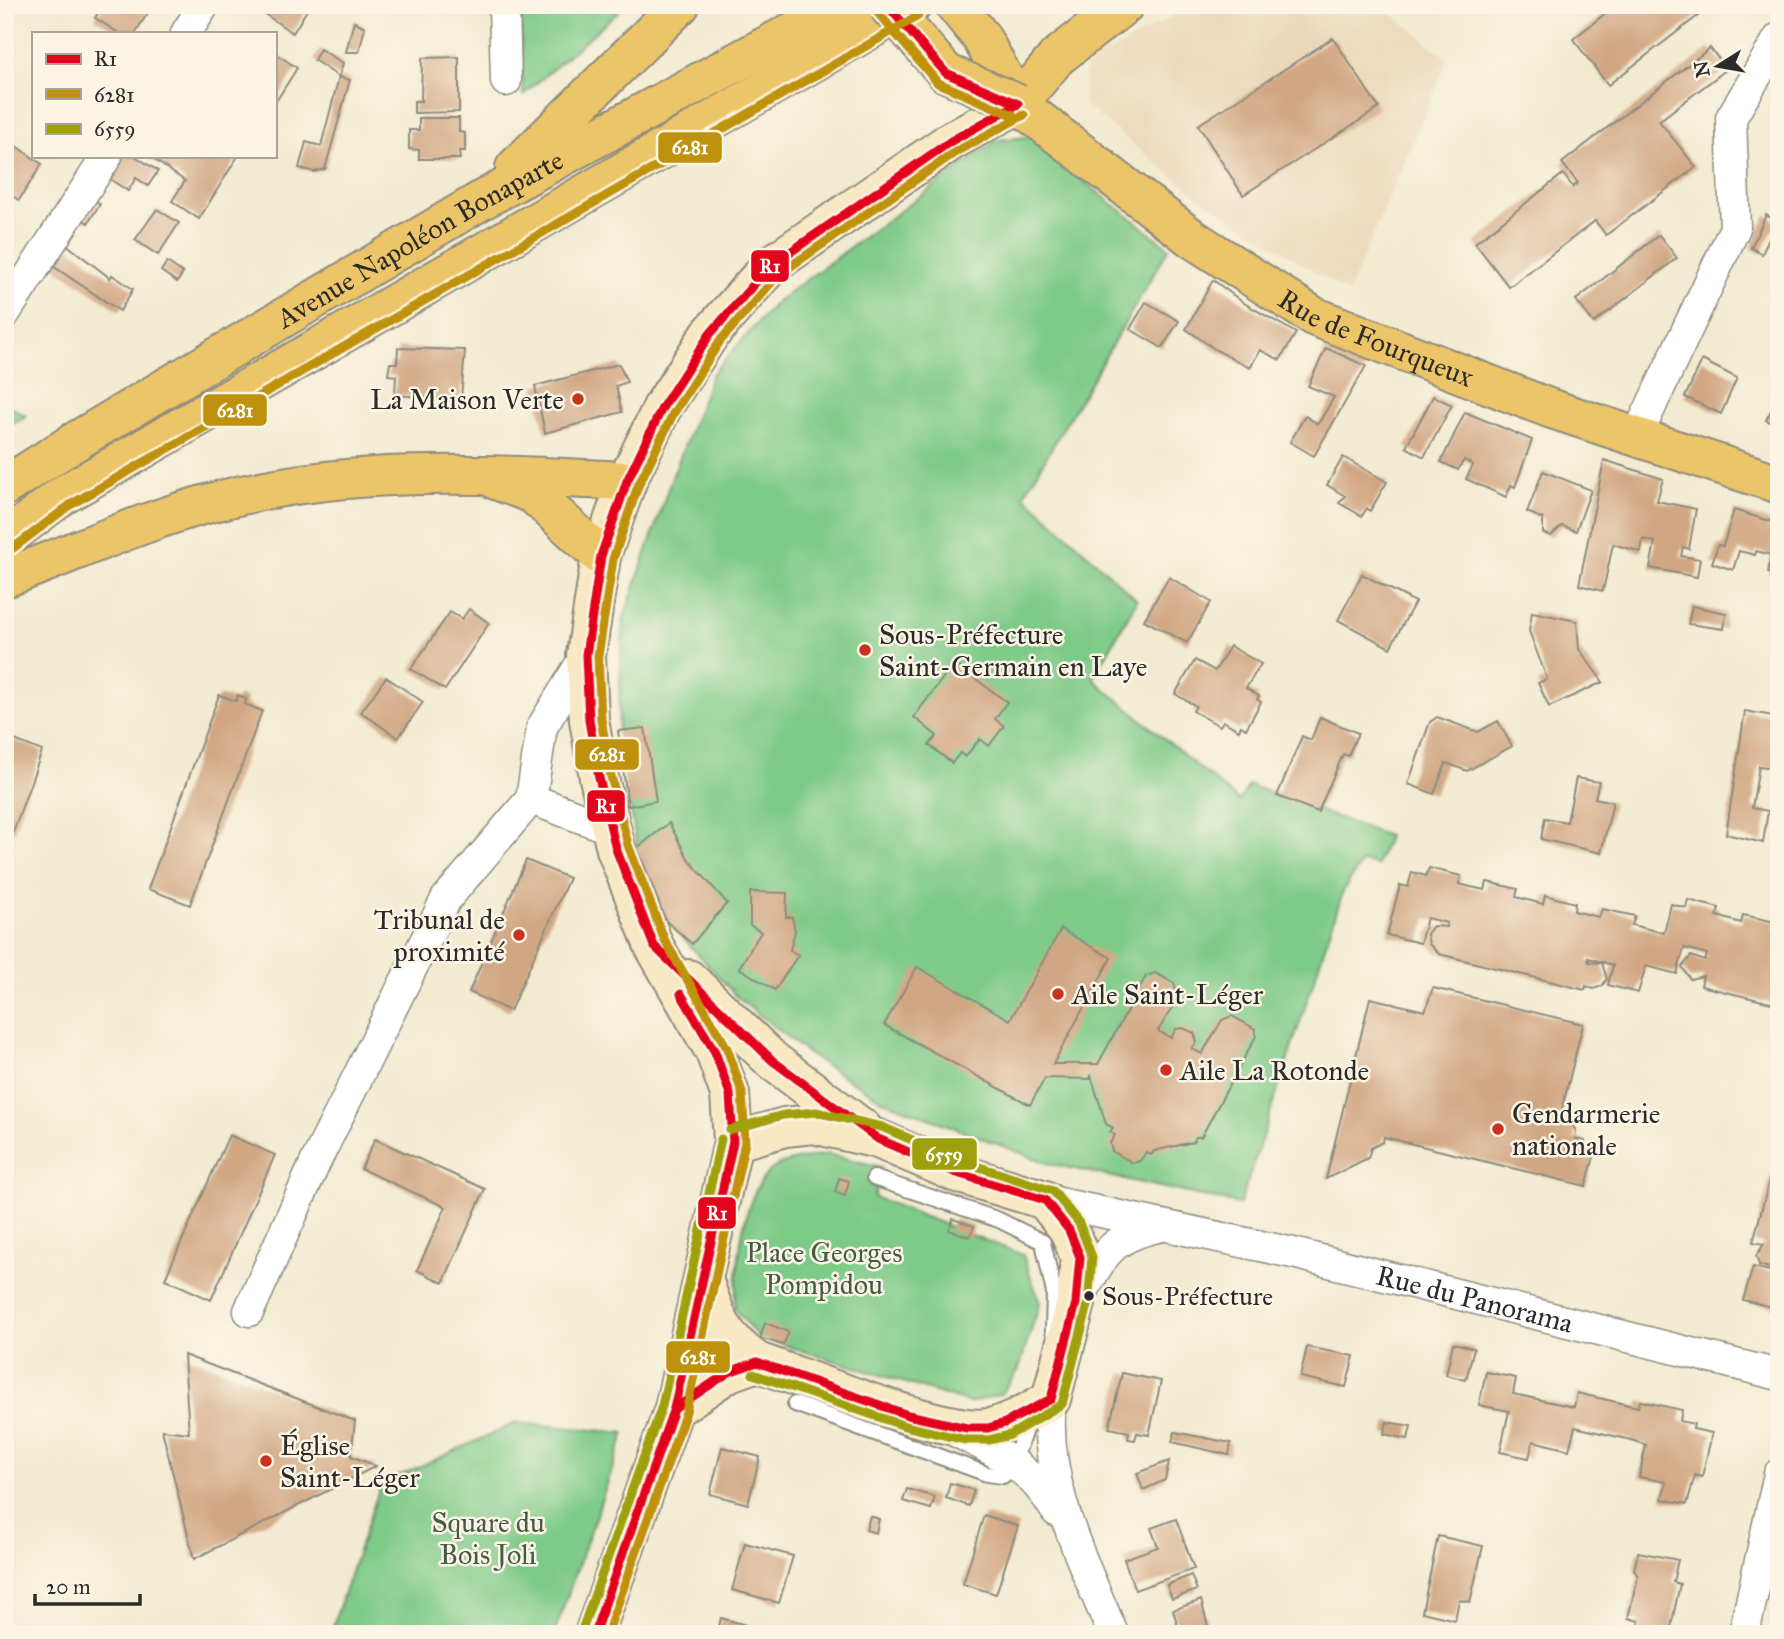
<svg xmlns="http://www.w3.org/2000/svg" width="1784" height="1639" viewBox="0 0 1784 1639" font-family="'IM FELL Great Primer',serif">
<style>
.built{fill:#ebd8ba}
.green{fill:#7eca88;stroke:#547a5a;stroke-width:2}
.building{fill:#d1a783}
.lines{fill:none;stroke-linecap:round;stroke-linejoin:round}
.lane-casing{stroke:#8e8b7e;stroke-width:18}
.street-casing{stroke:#8e8b7e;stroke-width:33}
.secondary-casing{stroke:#8e8b7e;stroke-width:42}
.primary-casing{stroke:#8e8b7e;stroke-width:42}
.lane{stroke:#fff;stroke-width:14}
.street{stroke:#fff;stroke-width:30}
.secondary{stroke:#f8e8c3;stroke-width:38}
.primary{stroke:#edc569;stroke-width:38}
.primary-bridge-casing{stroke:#8e8b7e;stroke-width:42;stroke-linecap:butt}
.primary-bridge{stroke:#edc569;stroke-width:38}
.bus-1-casing{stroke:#fcf5e5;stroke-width:14}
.bus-2-casing{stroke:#fcf5e5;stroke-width:14}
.bus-3-casing{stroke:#fcf5e5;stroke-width:14}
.bus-1{stroke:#e3051c;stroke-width:9}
.bus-2{stroke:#bf920d;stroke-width:9}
.bus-3{stroke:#a0a00d;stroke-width:9}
.poi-dot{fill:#c8321e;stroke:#fcf5e5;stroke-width:2.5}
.bus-dot{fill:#2b2b2b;stroke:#fcf5e5;stroke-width:2.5}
.labels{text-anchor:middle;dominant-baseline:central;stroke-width:5;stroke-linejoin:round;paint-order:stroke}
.bus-label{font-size:26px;fill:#2b2b2b;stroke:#fcf5e5;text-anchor:start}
.street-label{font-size:28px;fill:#2b2b2b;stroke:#fcf5e5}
.poi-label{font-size:28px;fill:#2b2b2b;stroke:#fcf5e5;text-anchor:start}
.park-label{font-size:28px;fill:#445b47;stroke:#fcf5e5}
.line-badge{stroke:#fcf5e5;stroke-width:2.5}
.badge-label{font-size:19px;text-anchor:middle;font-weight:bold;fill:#fff}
</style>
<rect width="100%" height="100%" fill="#fcf5e5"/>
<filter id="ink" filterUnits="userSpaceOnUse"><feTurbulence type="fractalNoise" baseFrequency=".0143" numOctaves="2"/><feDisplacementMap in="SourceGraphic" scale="14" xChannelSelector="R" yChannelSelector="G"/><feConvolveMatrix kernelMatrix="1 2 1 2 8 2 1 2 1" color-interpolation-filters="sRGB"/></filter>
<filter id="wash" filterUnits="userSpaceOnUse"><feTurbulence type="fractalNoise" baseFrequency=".00686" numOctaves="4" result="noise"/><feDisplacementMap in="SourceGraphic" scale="28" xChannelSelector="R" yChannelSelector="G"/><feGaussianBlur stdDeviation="1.57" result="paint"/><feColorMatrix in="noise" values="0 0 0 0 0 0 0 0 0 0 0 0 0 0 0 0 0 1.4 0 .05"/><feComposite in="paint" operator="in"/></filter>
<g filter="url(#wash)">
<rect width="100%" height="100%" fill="#f2ebd1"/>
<polygon class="built" points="1193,5 1381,5 1448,59 1348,293 1203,200 1083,104 1086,64"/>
<g class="green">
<polygon points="520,5 626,5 523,95"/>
<polygon points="1036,136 1058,161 1169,248 1024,495 1137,600 1093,679 1239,801 1249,785 1388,836 1377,865 1362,862 1344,889 1240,1204 1047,1163 882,1100 811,1056 738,998 671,925 649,882 637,848 618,731 623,621 670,483 712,374 776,302 997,140"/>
<polygon points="5,403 26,416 5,429"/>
<path d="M827 1154 882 1167 874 1197 1023 1255 1040 1303 1018 1371 1001 1394 970 1403 758 1337 735 1309C737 1270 740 1184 779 1165 793 1159 812 1158 827 1154Z"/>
<polygon points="516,1423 625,1433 554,1634 330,1634 381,1484"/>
</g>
<g id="blocks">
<g class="building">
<polygon points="103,5 153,5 135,33 119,33 95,18"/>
<polygon points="267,5 310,5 293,33 263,13"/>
<polygon points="1616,5 1712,5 1608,85 1573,39"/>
<polygon points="354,21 365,27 359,52 346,52"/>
<polygon points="1333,38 1379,108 1243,195 1198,125"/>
<polygon points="1710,48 1727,69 1659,121 1696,167 1606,235 1595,221 1509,287 1475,243 1563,174 1573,187 1578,183 1562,163"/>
<polygon points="320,49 343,63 339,77 314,60"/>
<polygon points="275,53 297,68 275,103"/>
<polygon points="459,57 459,112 414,113 414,101 421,101 422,58"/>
<polygon points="339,77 350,80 325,169 314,172 299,168 306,142 321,146"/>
<polygon points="419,118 459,118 459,132 465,133 465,151 459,151 460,159 419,159 419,150 409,149 409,130 419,130"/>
<polygon points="10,142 42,164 19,200 5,191 5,149"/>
<polygon points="117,156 135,156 158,171 148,186 136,178 128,191 104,175"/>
<polygon points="149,156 238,156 199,219 172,201 185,181"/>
<polygon points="90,196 100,204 88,223 78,216"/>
<polygon points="157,209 179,223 158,255 135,240"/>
<polygon points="5,211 13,216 5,227"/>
<polygon points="1766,215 1777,221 1762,254 1751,248"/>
<polygon points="1659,235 1677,258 1594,323 1576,300"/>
<polygon points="62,241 110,278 112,275 133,289 120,311 47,262"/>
<polygon points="167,262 183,273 177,282 161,271"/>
<polygon points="1213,280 1244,303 1296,333 1280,360 1260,350 1250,368 1216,350 1186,329"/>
<polygon points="1146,302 1179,321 1162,348 1130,329"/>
<polygon points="398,348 465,350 461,400 395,395 396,376 388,375 390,363 397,363"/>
<polygon points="1326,348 1366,366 1314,456 1290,442 1305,416 1318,424 1334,397 1308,386"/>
<polygon points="1702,360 1737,378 1721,414 1685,397"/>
<polygon points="619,364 627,382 616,386 622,412 545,433 535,386"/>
<polygon points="1779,395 1779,426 1766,420"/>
<polygon points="1433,396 1452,405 1424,457 1406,447"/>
<polygon points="1465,412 1532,440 1515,487 1511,485 1506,497 1466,479 1473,465 1464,460 1458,470 1441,462"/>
<polygon points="1343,457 1387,482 1370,511 1367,508 1362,516 1339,503 1345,496 1327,485"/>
<polygon points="1604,460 1663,479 1657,501 1696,509 1689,549 1683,547 1681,556 1700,559 1697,577 1650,568 1655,542 1643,539 1641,552 1613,544 1603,591 1579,585"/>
<polygon points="1543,471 1591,490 1576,531 1562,526 1551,536 1543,533 1543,519 1527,512"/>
<polygon points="1734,510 1776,523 1779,515 1779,575 1768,573 1771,555 1756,551 1755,555 1739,551 1733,570 1712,563 1718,545 1723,546"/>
<polygon points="1362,574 1415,602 1390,648 1338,620"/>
<polygon points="1169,577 1211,602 1187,643 1144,620"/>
<polygon points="1692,606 1726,613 1724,629 1688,624"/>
<polygon points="469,609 489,623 445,690 411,669 450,612 462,619"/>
<polygon points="1532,612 1577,621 1579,649 1603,682 1549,707 1538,683 1547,679 1529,631"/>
<polygon points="1230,646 1261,664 1246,688 1259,696 1257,699 1261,702 1246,729 1241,726 1239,730 1223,721 1220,726 1193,711 1196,706 1175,694 1195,660 1215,671"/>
<polygon points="954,663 1007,702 995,719 1004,726 989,746 980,739 965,757 960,753 952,763 929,745 937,736 914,717"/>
<polygon points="386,677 423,702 398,738 361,712"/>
<polygon points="219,695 236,701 238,695 246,699 245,704 262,711 190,905 148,889"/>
<polygon points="1745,711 1779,717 1779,769 1759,766 1752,808 1768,811 1763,843 1726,834"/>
<polygon points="1320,717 1358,733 1348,756 1343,754 1318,812 1277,796 1302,736 1311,740"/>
<polygon points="1437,717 1478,732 1498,721 1512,746 1467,771 1446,763 1434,794 1408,784 1430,722"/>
<polygon points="645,728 656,801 628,806 618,731"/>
<polygon points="5,736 42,751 6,852 5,852"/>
<polygon points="1576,778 1599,782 1595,798 1613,802 1601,853 1541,839 1545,818 1567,822"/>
<polygon points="669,823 689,860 727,903 692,944 666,921 637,848"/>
<polygon points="526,860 569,878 510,1011 469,992"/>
<polygon points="1429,868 1461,876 1459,884 1471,887 1485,890 1487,882 1518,889 1516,897 1543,904 1545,895 1575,903 1574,911 1599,917 1602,909 1635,916 1632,925 1664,933 1671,904 1686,908 1688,900 1719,908 1717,916 1741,923 1743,915 1776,922 1774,931 1779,932 1779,1005 1701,986 1703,976 1690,979 1682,967 1691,956 1705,961 1707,954 1684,948 1677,974 1646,966 1638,993 1608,985 1613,965 1588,958 1589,962 1602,963 1607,979 1602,986 1594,989 1586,986 1585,990 1439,954 1429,944 1427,934 1433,926 1446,927 1447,923 1427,918 1420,943 1387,935 1400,885 1408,887 1412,872 1426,876"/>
<polygon points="750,892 787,893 786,917 792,917 795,931 790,950 798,955 775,990 739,968 761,932 750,925"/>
<polygon points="1061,929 1111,958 1053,1064 1098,1064 1146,976 1155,973 1174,983 1178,998 1158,1031 1171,1038 1176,1029 1183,1028 1194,1033 1197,1042 1192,1049 1202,1054 1222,1020 1232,1016 1255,1029 1256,1036 1201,1137 1196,1137 1193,1142 1154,1151 1151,1155 1146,1152 1140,1161 1133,1163 1112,1151 1110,1143 1115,1135 1110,1132 1113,1128 1106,1124 1091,1076 1090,1079 1045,1078 1030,1105 884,1025 917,967 1010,1020"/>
<polygon points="1433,988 1583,1024 1559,1121 1572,1124 1576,1131 1575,1139 1585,1141 1583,1149 1595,1153 1586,1186 1384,1137 1383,1142 1371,1148 1368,1158 1326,1179 1370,998 1425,1011"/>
<polygon points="229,1135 275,1155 211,1300 165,1279"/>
<polygon points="375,1139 485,1189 443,1283 417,1270 446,1207 361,1169"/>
<polygon points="1778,1148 1779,1262 1769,1268 1759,1265 1756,1256 1764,1244 1753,1242"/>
<polygon points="839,1178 849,1181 845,1196 835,1192"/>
<polygon points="953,1219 974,1226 970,1237 949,1230"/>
<polygon points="1753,1267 1779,1273 1779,1309 1743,1300"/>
<polygon points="765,1323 789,1332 783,1345 760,1338"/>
<polygon points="1453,1343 1474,1348 1466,1380 1446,1375"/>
<polygon points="1307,1347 1354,1356 1346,1387 1300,1377"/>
<polygon points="184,1355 355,1421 351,1456 376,1466 194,1559 162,1430 189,1433"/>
<polygon points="1486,1372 1516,1378 1513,1394 1574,1407 1577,1393 1638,1407 1640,1401 1682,1410 1680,1421 1694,1424 1693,1429 1712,1433 1702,1477 1695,1475 1687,1504 1662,1499 1666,1482 1639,1477 1646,1445 1631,1440 1575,1427 1569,1450 1533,1441 1529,1458 1500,1452 1509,1411 1479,1405"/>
<polygon points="1122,1373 1161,1381 1149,1435 1137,1433 1135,1440 1128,1439 1129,1432 1109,1428"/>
<polygon points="1387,1422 1411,1426 1408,1439 1384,1434"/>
<polygon points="1175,1432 1231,1443 1229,1455 1172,1442"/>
<polygon points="722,1447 760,1457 748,1504 710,1494"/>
<polygon points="1169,1461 1165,1480 1143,1490 1137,1473"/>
<polygon points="950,1483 974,1490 969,1506 946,1498"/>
<polygon points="907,1489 935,1497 931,1509 903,1501"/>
<polygon points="984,1515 1018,1526 996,1594 963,1584"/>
<polygon points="870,1516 879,1519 876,1533 866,1530"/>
<polygon points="1176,1519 1194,1569 1135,1590 1124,1559 1158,1547 1151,1528"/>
<polygon points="1438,1536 1483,1546 1470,1602 1459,1600 1455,1620 1422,1612"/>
<polygon points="745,1543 793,1556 779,1603 732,1590"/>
<polygon points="1638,1552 1678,1560 1673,1582 1680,1584 1671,1627 1677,1629 1676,1634 1637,1634 1639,1621 1628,1618 1638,1576 1634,1570"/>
<polygon points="1191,1575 1197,1590 1172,1599 1167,1585"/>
<polygon points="1201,1600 1210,1634 1167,1634 1165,1630 1178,1626 1173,1610"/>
<polygon points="721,1618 756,1628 754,1634 717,1634"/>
<polygon points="1000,1626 1023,1633 1023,1634 998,1634"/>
</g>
</g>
</g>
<g filter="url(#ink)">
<use href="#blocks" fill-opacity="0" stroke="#8e8b7e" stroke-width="2"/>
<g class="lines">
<g class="lane-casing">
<g id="lane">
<polyline points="874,1178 999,1220 1043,1242 1054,1293 1053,1331"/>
<polyline points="795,1404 987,1474 1003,1476 1014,1462 1029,1418"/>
</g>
</g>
<g class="street-casing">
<g id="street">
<polyline points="504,5 506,81"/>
<polyline points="186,33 204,5"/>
<polyline points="5,313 107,156"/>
<polyline points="1636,438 1735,228 1731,118 1779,38"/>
<polyline points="531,799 611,829"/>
<path id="s1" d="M1045 1200 1293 1253 1779 1375"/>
<path d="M1078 1300C1104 1255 1108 1237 1162 1226"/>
<polyline points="249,1311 316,1161 446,899 531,799 542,727 586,655"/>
<path d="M1051 1399C1042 1482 1082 1559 1113 1634"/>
<path d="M949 1428C997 1453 1028 1463 1056 1511"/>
<polyline points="1744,1634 1779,1474"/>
</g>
</g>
<g class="secondary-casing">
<g id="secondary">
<polyline points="688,979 773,1061 863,1129"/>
<path d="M703 1279C716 1319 722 1337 757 1362 807 1379 943 1435 988 1428 1011 1424 1032 1410 1051 1399L1076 1303 1080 1257 1069 1230 1045 1200 957 1173 878 1139 813 1124 785 1127 733 1142"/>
<polyline points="674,1409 729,1372 757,1362"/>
<polyline points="594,1634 674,1409 733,1142 730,1094 715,1052 654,946 616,849 599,778 589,720 586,655 601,556 627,481 662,408 710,334 770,266 951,141 1018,104"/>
</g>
</g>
<g class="primary-casing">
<g id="primary">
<path id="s2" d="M955 5 981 37 1018 104 1193 239 1313 316 1549 408 1779 484"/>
<polyline points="1018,104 1057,57 1124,5"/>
<polyline points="515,168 680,5"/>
<polyline points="496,480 533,494 601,556"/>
<path id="s3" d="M5 486 76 441 482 200 842 5"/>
<polyline points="5,539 63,495 912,5"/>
<path d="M5 578C74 553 139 522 210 503 346 465 488 474 627 481"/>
</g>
</g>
<use href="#lane" class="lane"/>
<use href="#street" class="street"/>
<use href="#secondary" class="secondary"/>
<use href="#primary" class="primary"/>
<g class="primary-bridge-casing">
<polyline id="primary-bridge" points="887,5 946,73 1018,104"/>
</g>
<use href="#primary-bridge" class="primary-bridge"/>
<g class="bus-1-casing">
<g id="bus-1">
<polyline points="887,5 946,73 1018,104"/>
<polyline points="663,1439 674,1409 733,1142 730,1094 715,1052 681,994"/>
<polyline points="594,1634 674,1409 729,1372 757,1362 908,1415 967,1428 988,1428 1005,1423 1051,1399 1076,1303 1080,1257 1069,1230 1045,1200 957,1173 878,1139 773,1061 654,946 616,849 599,778 589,720 586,655 601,556 627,481 662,408 710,334 770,266 951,141 1018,104"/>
</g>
</g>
<g class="bus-2-casing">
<g id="bus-2">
<polyline points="878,13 938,83 1013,115"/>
<polyline points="12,549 70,505 918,16"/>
<polyline points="607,1634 686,1412 745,1142 742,1092 727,1048 665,941 628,845 611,776 601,719 598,656 613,559 638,486 673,414 720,341 778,275 957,151 1024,115"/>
</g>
</g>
<g class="bus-3-casing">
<g id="bus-3">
<polyline points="730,1130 783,1115 816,1112 882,1127 961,1161 1053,1191 1079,1223 1092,1257 1088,1305 1062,1404 1010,1435 989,1440 966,1440 905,1426 753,1374"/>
<polyline points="582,1630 662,1406 721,1139"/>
</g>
</g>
<use href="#bus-1" class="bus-1"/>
<use href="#bus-2" class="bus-2"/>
<use href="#bus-3" class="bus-3"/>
</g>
</g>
<g class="poi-dot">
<circle cx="578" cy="399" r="7"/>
<circle cx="865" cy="650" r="7"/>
<circle cx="519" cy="935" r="7"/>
<circle cx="1058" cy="994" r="7"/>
<circle cx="1166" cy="1070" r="7"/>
<circle cx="1498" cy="1129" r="7"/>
<circle cx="266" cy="1461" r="7"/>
</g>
<circle class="bus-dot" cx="1089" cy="1296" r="6"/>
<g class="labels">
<g class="bus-label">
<text x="1102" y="1296">Sous-Préfecture</text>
</g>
<g class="street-label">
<text stroke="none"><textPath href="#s3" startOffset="483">Avenue Napoléon Bonaparte</textPath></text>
<text stroke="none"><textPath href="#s2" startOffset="548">Rue de Fourqueux</textPath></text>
<text stroke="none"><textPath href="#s1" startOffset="441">Rue du Panorama</textPath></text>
</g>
<g class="poi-label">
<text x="564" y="399" text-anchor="end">La Maison Verte</text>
<text x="879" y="634">Sous-Préfecture<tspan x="879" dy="32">Saint-Germain en Laye</tspan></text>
<text x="505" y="919" text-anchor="end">Tribunal de<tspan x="505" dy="32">proximité</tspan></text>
<text x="1072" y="994">Aile Saint-Léger</text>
<text x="1180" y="1070">Aile La Rotonde</text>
<text x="1512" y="1113">Gendarmerie<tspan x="1512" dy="32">nationale</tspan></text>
<text x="280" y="1445">Église<tspan x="280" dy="32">Saint-Léger</tspan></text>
</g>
<g class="park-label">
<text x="824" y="1252">Place Georges<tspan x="824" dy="32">Pompidou</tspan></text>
<text x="488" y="1522">Square du<tspan x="488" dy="32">Bois Joli</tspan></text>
</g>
</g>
<g class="line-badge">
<rect x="657" y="131" width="66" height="33" rx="7" fill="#bf920d"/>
<rect x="750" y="249" width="40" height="34" rx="7" fill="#e3051c"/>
<rect x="202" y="393" width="66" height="34" rx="7" fill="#bf920d"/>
<rect x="574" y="738" width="66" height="33" rx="7" fill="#bf920d"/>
<rect x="586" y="789" width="40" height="34" rx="7" fill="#e3051c"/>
<rect x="911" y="1137" width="67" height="34" rx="7" fill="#a0a00d"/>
<rect x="697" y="1196" width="40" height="34" rx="7" fill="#e3051c"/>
<rect x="665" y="1340" width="66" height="34" rx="7" fill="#bf920d"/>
</g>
<g class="badge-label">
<text x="690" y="154">6281</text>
<text x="770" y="273">R1</text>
<text x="235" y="417">6281</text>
<text x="607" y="761">6281</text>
<text x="606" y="813">R1</text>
<text x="944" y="1161">6559</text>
<text x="717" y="1220">R1</text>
<text x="698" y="1364">6281</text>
</g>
<rect width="1784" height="1639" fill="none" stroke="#fcf5e5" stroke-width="28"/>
<rect x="32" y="32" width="245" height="126" fill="#fcf5e5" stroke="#a8a49b" stroke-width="2"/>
<rect x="46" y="54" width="35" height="10" fill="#e3051c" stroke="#a8a49b" stroke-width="2"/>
<text x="94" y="66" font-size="21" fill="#2b2b2b">R1</text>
<rect x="46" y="89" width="35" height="10" fill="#bf920d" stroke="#a8a49b" stroke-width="2"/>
<text x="94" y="102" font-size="21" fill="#2b2b2b">6281</text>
<rect x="46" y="124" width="35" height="10" fill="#a0a00d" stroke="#a8a49b" stroke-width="2"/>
<text x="94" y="136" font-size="21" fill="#2b2b2b">6559</text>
<g transform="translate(1718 66) rotate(259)" stroke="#fcf5e5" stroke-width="5" paint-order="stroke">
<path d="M0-5L12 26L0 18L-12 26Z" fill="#2b2b2b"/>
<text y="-10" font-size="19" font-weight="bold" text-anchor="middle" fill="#2b2b2b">N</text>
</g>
<path d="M35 1594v10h105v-10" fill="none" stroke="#2b2b2b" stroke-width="3.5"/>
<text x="46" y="1594" font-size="21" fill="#2b2b2b" stroke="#fcf5e5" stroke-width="5" paint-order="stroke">20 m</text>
</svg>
